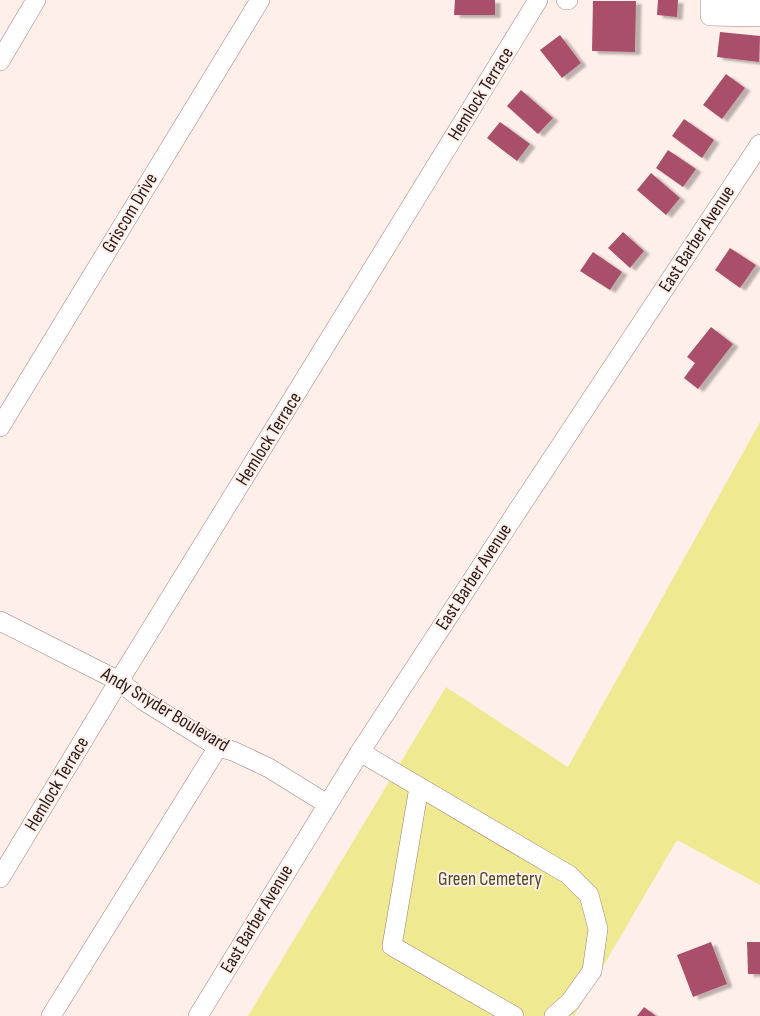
<svg xmlns="http://www.w3.org/2000/svg" width="760" height="1016" viewBox="0 0 760 1016" font-family="'Sofia Sans Condensed',sans-serif">
<style>
.green{fill:#efea92}
.building{fill:#a9506b;filter:url(#shadow)}
.lines{fill:none;stroke-linecap:round;stroke-linejoin:round}
.minor-casing{stroke:#a27f75;stroke-width:20}
.minor{stroke:#fff;stroke-width:19}
.labels{text-anchor:middle;dominant-baseline:central;stroke-width:4;stroke-linejoin:round;paint-order:stroke}
.street-label{font-size:19px;fill:#291b17;stroke:#ffefeb}
.park-label{font-size:19px;fill:#4b4920;stroke:#ffefeb}
</style>
<defs>
<filter id="shadow"><feDropShadow dx="5.5" dy="3" stdDeviation="1" flood-color="#0004"/></filter>
</defs>
<rect width="100%" height="100%" fill="#ffefeb"/>
<polygon class="green" points="760,422 760,885 677,840 574,1016 248,1016 446,687 568,767"/>
<g class="building">
<polygon points="455,0 495,0 495,15 454,15"/>
<polygon points="658,0 678,0 677,17 657,15"/>
<polygon points="593,1 636,1 635,52 592,51"/>
<polygon points="720,32 760,36 759,62 717,57"/>
<polygon points="560,35 581,63 562,78 540,50"/>
<polygon points="726,74 745,88 722,119 703,105"/>
<polygon points="521,90 553,118 538,134 507,106"/>
<polygon points="684,119 714,140 702,158 672,136"/>
<polygon points="500,122 530,144 517,161 487,138"/>
<polygon points="668,150 696,169 683,187 656,168"/>
<polygon points="651,173 680,198 666,215 637,190"/>
<polygon points="623,232 644,251 630,268 608,248"/>
<polygon points="730,248 756,265 740,288 715,270"/>
<polygon points="593,252 622,272 610,290 580,271"/>
<polygon points="711,327 733,344 698,389 684,378 695,363 687,357"/>
<polygon points="711,942 727,984 693,997 677,955"/>
<polygon points="747,942 760,942 760,974 748,974"/>
<polygon points="644,1007 656,1016 637,1016"/>
</g>
<g class="lines">
<g class="minor-casing">
<g id="minor">
<polyline points="566,0 568,0"/>
<polyline points="710,0 710,16 760,17"/>
<polyline points="725,1 750,10 760,4"/>
<polyline points="0,61 36,0"/>
<polyline points="0,427 260,0"/>
<polyline points="0,621 119,681 144,701 218,747 233,751 269,768 327,804"/>
<polyline points="360,752 569,875 589,895 598,929 592,971 570,1002 554,1016"/>
<polyline points="419,787 392,946 514,1016"/>
<polyline points="0,878 119,681 538,0"/>
<polyline points="51,1016 218,747"/>
<polyline points="198,1016 360,752 516,513 760,144"/>
</g>
</g>
<use href="#minor" class="minor"/>
</g>
<g class="labels">
<g class="street-label">
<text transform="translate(481 94) rotate(-58)">Hemlock Terrace</text>
<text transform="translate(130 213) rotate(-59)">Griscom Drive</text>
<text transform="translate(697 239) rotate(-57)">East Barber Avenue</text>
<text transform="translate(269 439) rotate(-58)">Hemlock Terrace</text>
<text transform="translate(474 577) rotate(-57)">East Barber Avenue</text>
<text transform="translate(165 710) rotate(31)">Andy Snyder Boulevard</text>
<text transform="translate(57 784) rotate(-59)">Hemlock Terrace</text>
<text transform="translate(257 919) rotate(-59)">East Barber Avenue</text>
</g>
<g class="park-label">
<text x="490" y="879">Green Cemetery</text>
</g>
</g>
</svg>
